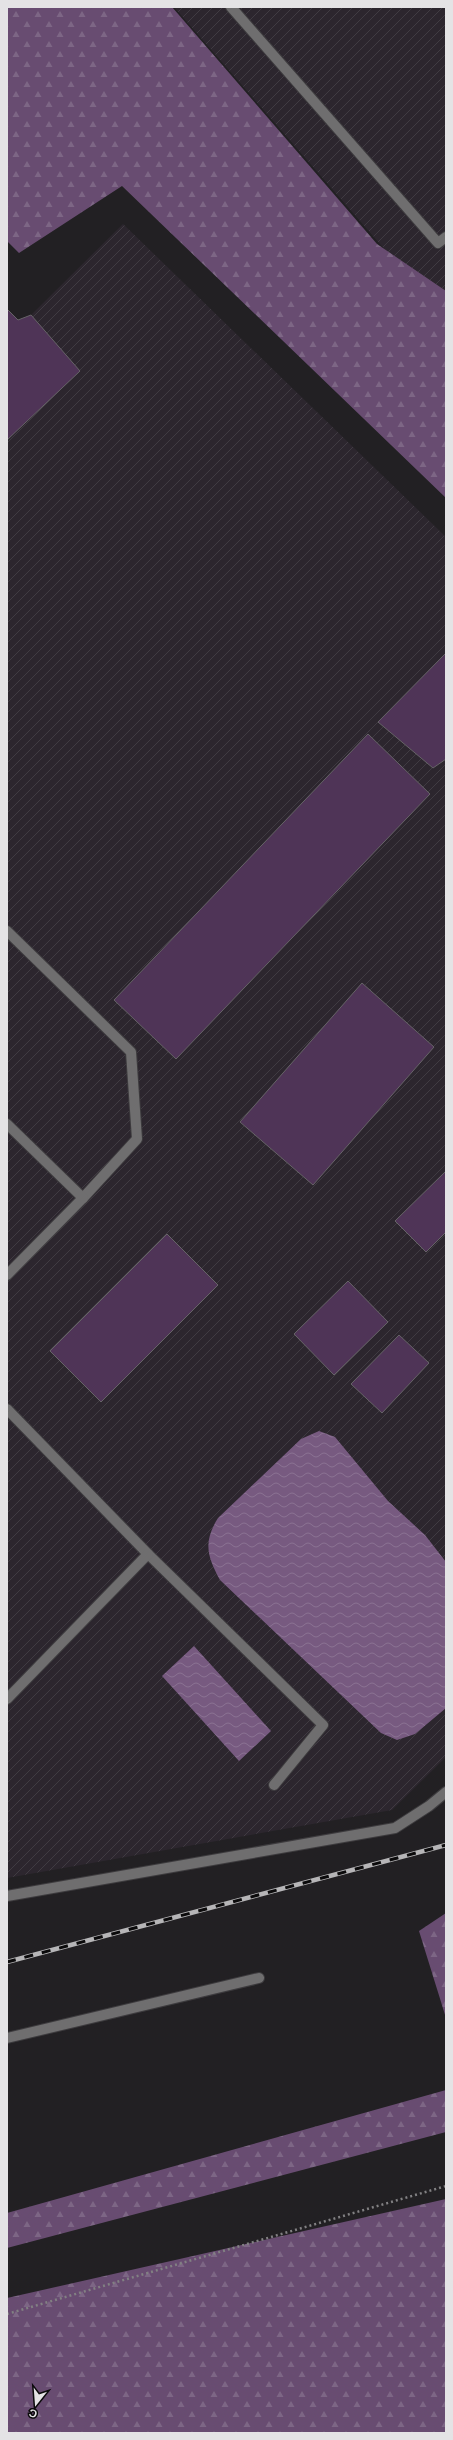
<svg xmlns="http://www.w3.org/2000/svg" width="453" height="2440" viewBox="0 0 453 2440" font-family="Barlow,sans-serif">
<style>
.industrial{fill:url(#industrial-furrows)}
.forest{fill:url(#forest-firs)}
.water{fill:url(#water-waves)}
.building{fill:#4f3457;stroke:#666367}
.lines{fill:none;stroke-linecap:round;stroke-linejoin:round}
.minor-casing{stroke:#3d3b3e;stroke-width:12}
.path{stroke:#828183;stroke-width:2.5;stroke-dasharray:2 3;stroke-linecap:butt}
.minor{stroke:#6f6e6f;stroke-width:10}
.rail-casing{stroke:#b6b5b7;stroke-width:4.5}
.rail{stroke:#0b0a0b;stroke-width:3;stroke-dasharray:9;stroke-linecap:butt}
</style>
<defs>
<pattern id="industrial-furrows" width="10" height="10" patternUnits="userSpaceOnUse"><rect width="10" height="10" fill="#2c262e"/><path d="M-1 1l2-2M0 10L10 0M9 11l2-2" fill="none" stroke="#403b42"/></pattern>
<pattern id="forest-firs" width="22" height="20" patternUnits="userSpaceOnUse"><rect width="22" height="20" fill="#684c71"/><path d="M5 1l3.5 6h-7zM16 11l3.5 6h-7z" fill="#7d6685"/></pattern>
<pattern id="water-waves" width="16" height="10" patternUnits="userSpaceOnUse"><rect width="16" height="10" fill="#775a80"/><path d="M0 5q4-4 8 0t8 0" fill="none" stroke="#8a7292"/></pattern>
</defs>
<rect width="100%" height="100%" fill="#222023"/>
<g class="industrial">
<polygon points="174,7 446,7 446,320"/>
<polygon points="123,224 446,537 446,1757 392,1810 7,1878 7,309 18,320 31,315"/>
</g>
<g class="forest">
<polygon points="7,7 172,7 377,244 446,291 446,498 122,186 19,253 7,241"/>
<polygon points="446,1913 446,2018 419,1931"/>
<polygon points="446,2090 446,2132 7,2248 7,2213"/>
<polygon points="446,2199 446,2433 7,2433 7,2298"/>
</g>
<g class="water">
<path d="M319 1431 335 1437 388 1501 425 1535 446 1562V1708L415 1734 397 1740 381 1733 220 1580C207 1556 203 1542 218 1518L301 1439Z"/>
<polygon points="194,1646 271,1731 239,1761 162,1676"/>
</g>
<g class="building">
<polygon points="7,309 18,320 31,315 80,371 7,440"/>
<polygon points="446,653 446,759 433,768 378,722"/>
<polygon points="368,734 430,794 176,1059 114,1000"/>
<polygon points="362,983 434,1047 313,1185 240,1122"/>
<polygon points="446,1171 446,1232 426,1252 395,1221"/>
<polygon points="167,1234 218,1285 101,1402 50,1351"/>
<polygon points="348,1281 388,1322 334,1375 294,1334"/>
<polygon points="399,1335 429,1363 382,1413 351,1384"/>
</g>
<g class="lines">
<g class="minor-casing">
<g id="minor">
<polyline points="231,7 438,243 446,237"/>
<polyline points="7,931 131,1052 137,1139 83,1198"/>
<polyline points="7,1124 83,1198 7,1275"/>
<polyline points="7,1409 148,1554 323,1725 274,1785"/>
<polyline points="7,1699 148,1554"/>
<polyline points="7,1896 395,1828 429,1806 446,1792"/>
<polyline points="7,2038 259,1978"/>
</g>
</g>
<polyline class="path" points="7,2314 446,2186"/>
<use href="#minor" class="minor"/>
<g class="rail-casing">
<polyline id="rail" points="7,1962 446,1845"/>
</g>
<use href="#rail" class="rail"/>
</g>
<rect width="453" height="2440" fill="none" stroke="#e4e3e5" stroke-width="16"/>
<g transform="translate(36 2404) rotate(197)" stroke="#0b0a0b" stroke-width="3" paint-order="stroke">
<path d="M0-3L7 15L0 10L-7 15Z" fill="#e4e3e5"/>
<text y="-6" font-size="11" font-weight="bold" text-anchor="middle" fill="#e4e3e5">С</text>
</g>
</svg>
